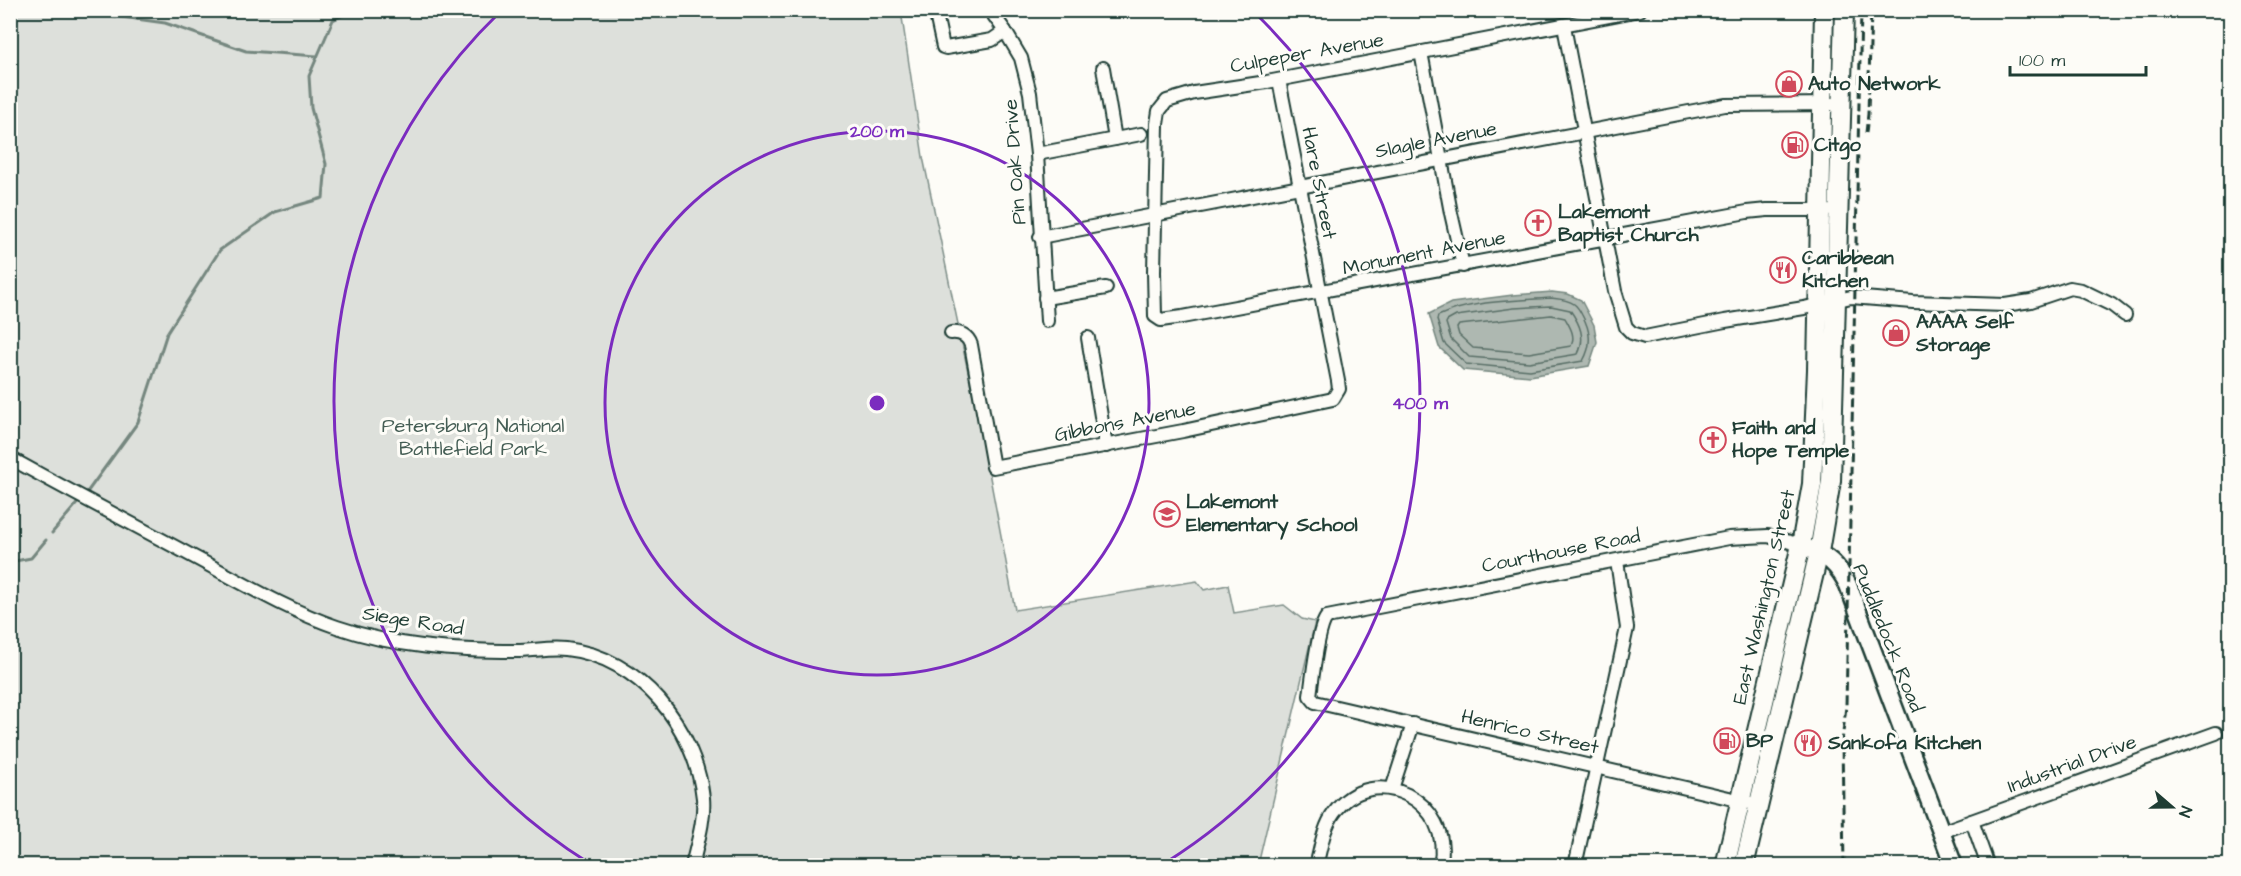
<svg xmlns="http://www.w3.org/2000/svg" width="2241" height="876" viewBox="0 0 2241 876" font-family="'Architects Daughter',sans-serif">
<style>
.green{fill:#dde0db;stroke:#7e8e88;stroke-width:1.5}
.water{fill:#aeb8b1;stroke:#75877f;stroke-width:1.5}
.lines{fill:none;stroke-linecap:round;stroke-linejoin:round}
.shore{stroke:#586e66;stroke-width:1.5}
.stream{stroke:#75877f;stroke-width:3}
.minor-casing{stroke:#1f3d34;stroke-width:16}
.major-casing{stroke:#1f3d34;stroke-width:21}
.highway-casing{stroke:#1f3d34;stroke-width:22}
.minor{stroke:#fdfcf7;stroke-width:12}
.major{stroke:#fdfcf7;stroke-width:16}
.highway{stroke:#fdfcf7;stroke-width:18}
.rail{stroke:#1f3d34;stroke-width:3;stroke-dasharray:9 4.5;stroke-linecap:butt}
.ring{fill:none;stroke:#7b2cbf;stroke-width:3}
.labels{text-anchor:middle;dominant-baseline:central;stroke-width:6;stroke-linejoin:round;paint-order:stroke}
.street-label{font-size:20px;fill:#1f3d34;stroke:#fdfcf7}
.poi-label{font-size:20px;font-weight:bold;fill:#1f3d34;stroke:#fdfcf7;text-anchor:start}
.park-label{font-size:20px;fill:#455e55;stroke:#fdfcf7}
.centre{fill:#7b2cbf;stroke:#fdfcf7;stroke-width:3}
.ring-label{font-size:18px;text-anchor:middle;font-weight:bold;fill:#7b2cbf;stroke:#fdfcf7;stroke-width:6;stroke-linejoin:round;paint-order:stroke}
</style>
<rect width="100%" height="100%" fill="#fdfcf7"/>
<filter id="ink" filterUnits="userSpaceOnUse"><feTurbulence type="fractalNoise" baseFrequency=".0167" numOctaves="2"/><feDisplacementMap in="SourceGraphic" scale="12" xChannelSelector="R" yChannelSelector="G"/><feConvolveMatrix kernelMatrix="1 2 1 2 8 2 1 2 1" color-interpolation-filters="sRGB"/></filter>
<g filter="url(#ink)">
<polygon class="green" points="10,11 901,11 923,157 989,472 1015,610 1197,581 1204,590 1228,585 1234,613 1284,605 1302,619 1315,622 1258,865 11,865"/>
<polygon class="water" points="1552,292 1568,294 1581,300 1594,325 1597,342 1589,366 1530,376 1463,370 1439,347 1429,314 1451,303 1513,295"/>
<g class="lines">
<g class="shore">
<path d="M1551 298C1559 299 1567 299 1574 304 1578 307 1580 311 1582 315 1591 331 1592 345 1583 361L1530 370 1466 364 1444 343 1437 320 1438 316C1471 300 1515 301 1551 298Z"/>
<path d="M1551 306 1570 310C1580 324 1586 338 1578 354L1529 362 1469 357 1451 339 1446 323 1447 321 1456 316 1514 308Z"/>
<path d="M1551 315 1565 318C1570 327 1576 336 1571 346L1529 353 1473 348 1459 335 1457 328 1459 325Z"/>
</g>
<g class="stream">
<polyline points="71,10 165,23 246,51 317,56"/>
<polyline points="85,495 138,422 167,333 220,250 275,212 323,198 326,164 311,108 309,76 333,20 354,10"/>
<polyline points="52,533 80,500"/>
<polyline points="10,562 31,558 46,540"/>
</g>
<g class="minor-casing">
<g id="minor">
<polyline points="935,10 943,47 946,48 992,40 1005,31"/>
<polyline points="990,10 1005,31 1021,58 1030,93 1037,154 1047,321"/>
<polyline points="1640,10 1267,82 1194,93 1167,101 1159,111 1157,124 1154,272 1155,316 1161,320 1182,317 1747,212 1767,210 1826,210"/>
<polyline points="1564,26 1615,291 1626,327 1632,333 1645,337 1725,321 1804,308 1851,297 1913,302 2005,305 2031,301 2070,288 2081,290 2112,305 2125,315"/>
<polyline points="1421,52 1451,213 1463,266"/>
<polyline points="1115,139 1141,134"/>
<polyline points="1037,154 1115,139 1103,68"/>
<polyline points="1040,237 1725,105 1842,104"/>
<polyline points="1045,298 1106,288"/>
<path d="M951 333C961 332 968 336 971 345L993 467 1183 431 1333 399 1339 389 1338 381 1279 80"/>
<polyline points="1088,338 1106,446"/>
<path d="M10 458C71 492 133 524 194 557 241 582 287 610 337 627 395 647 455 651 516 651 533 651 549 647 566 649 640 657 695 727 703 798 705 820 697 844 692 866"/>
<polyline points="1392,789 1413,724"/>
<path d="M1759 805 1315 702 1310 696C1312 681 1318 626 1327 617L1729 538 1768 536 1801 545"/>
<polyline points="1972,821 1988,866"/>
<polyline points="1941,832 2216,733"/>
<path d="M1316 866C1321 848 1323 828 1334 813 1373 759 1455 801 1440 866"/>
<polyline points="1575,866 1627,628 1617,561"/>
</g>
</g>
<g class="major-casing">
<path id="major" d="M1807 548C1828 556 1838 565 1848 585L1954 866"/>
</g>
<g class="highway-casing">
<g id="highway">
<polyline points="1725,866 1801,545 1812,484 1817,370 1824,10"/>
<polyline points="1744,866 1819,552 1831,481 1844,10"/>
</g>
</g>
<use href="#minor" class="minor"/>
<use href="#major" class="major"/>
<use href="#highway" class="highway"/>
<g class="rail">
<polyline points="1866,133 1868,114 1871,10"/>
<polyline points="1844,866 1842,742 1846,706 1861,10"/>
</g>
</g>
</g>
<g class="ring">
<circle cx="877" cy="403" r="272"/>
<path d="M589 863A543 543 0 0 1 500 12M1254 12A543 543 0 0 1 1165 863"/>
</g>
<defs>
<g id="shop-ring" transform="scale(1.35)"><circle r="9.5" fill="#fdfcf7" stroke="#d1495b" stroke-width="1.5"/><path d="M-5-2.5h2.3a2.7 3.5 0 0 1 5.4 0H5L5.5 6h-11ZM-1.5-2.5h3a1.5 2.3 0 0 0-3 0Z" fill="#d1495b"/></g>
<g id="fuel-ring" transform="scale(1.35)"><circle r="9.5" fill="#fdfcf7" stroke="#d1495b" stroke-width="1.5"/><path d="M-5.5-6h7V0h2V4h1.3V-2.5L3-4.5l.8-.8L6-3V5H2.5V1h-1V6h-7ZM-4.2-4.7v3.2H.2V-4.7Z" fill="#d1495b"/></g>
<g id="church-ring" transform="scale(1.35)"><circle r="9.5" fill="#fdfcf7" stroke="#d1495b" stroke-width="1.5"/><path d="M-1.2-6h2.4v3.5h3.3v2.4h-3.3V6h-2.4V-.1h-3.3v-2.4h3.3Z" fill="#d1495b"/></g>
<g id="restaurant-ring" transform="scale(1.35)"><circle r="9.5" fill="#fdfcf7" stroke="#d1495b" stroke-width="1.5"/><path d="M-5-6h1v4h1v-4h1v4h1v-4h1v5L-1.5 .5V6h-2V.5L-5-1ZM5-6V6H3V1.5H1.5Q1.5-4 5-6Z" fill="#d1495b"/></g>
<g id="school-ring" transform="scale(1.35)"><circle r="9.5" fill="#fdfcf7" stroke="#d1495b" stroke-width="1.5"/><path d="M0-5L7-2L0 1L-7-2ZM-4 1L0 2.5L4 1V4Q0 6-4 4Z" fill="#d1495b"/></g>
</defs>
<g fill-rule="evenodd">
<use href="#shop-ring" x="1789" y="84"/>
<use href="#fuel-ring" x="1795" y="145"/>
<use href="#church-ring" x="1538" y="223"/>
<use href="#restaurant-ring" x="1783" y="270"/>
<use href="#shop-ring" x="1896" y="333"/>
<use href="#church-ring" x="1713" y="440"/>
<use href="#school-ring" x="1167" y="514"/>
<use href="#fuel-ring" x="1727" y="741"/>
<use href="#restaurant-ring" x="1808" y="743"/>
</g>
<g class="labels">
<g class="street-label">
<text transform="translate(1307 53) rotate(-10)">Culpeper Avenue</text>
<text transform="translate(1436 140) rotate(-11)">Slagle Avenue</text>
<text transform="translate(1015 162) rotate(-94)">Pin Oak Drive</text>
<text transform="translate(1319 183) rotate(79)">Hare Street</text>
<text transform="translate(1424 253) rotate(-11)">Monument Avenue</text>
<text transform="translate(1125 422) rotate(-11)">Gibbons Avenue</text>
<text transform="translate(1561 551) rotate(-11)">Courthouse Road</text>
<text transform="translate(1764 597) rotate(-77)">East Washington Street</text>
<text transform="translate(413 621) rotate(9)">Siege Road</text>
<text transform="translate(1888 638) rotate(68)">Puddledock Road</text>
<text transform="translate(1530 732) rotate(13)">Henrico Street</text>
<text transform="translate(2072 764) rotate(-20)">Industrial Drive</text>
</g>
<g class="poi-label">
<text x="1808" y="84">Auto Network</text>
<text x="1814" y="145">Citgo</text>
<text x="1558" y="212">Lakemont<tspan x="1558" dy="23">Baptist Church</tspan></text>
<text x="1802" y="258">Caribbean<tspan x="1802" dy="23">Kitchen</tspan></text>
<text x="1916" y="322">AAAA Self<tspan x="1916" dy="23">Storage</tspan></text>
<text x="1732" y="428">Faith and<tspan x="1732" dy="23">Hope Temple</tspan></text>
<text x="1186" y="502">Lakemont<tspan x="1186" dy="23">Elementary School</tspan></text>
<text x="1746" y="741">BP</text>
<text x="1828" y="743">Sankofa Kitchen</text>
</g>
<g class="park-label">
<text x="473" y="426">Petersburg National<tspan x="473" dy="23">Battlefield Park</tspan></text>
</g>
</g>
<circle cx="877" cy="403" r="9" class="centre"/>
<g class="ring-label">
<text x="877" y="137">200 m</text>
<text x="1420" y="409">400 m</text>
</g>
<rect width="2241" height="876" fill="none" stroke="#fdfcf7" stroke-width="36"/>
<rect x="18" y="18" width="2205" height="840" fill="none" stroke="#1f3d34" stroke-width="2" filter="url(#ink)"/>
<g transform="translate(2172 807) rotate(110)" stroke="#fdfcf7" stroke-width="4.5" paint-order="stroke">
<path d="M0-4.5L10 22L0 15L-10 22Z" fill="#1f3d34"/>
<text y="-9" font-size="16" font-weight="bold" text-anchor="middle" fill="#1f3d34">N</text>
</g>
<path d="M2010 66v9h136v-9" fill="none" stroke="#1f3d34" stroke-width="3"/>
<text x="2019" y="66" font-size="18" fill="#1f3d34" stroke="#fdfcf7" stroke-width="4.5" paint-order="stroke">100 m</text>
</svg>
